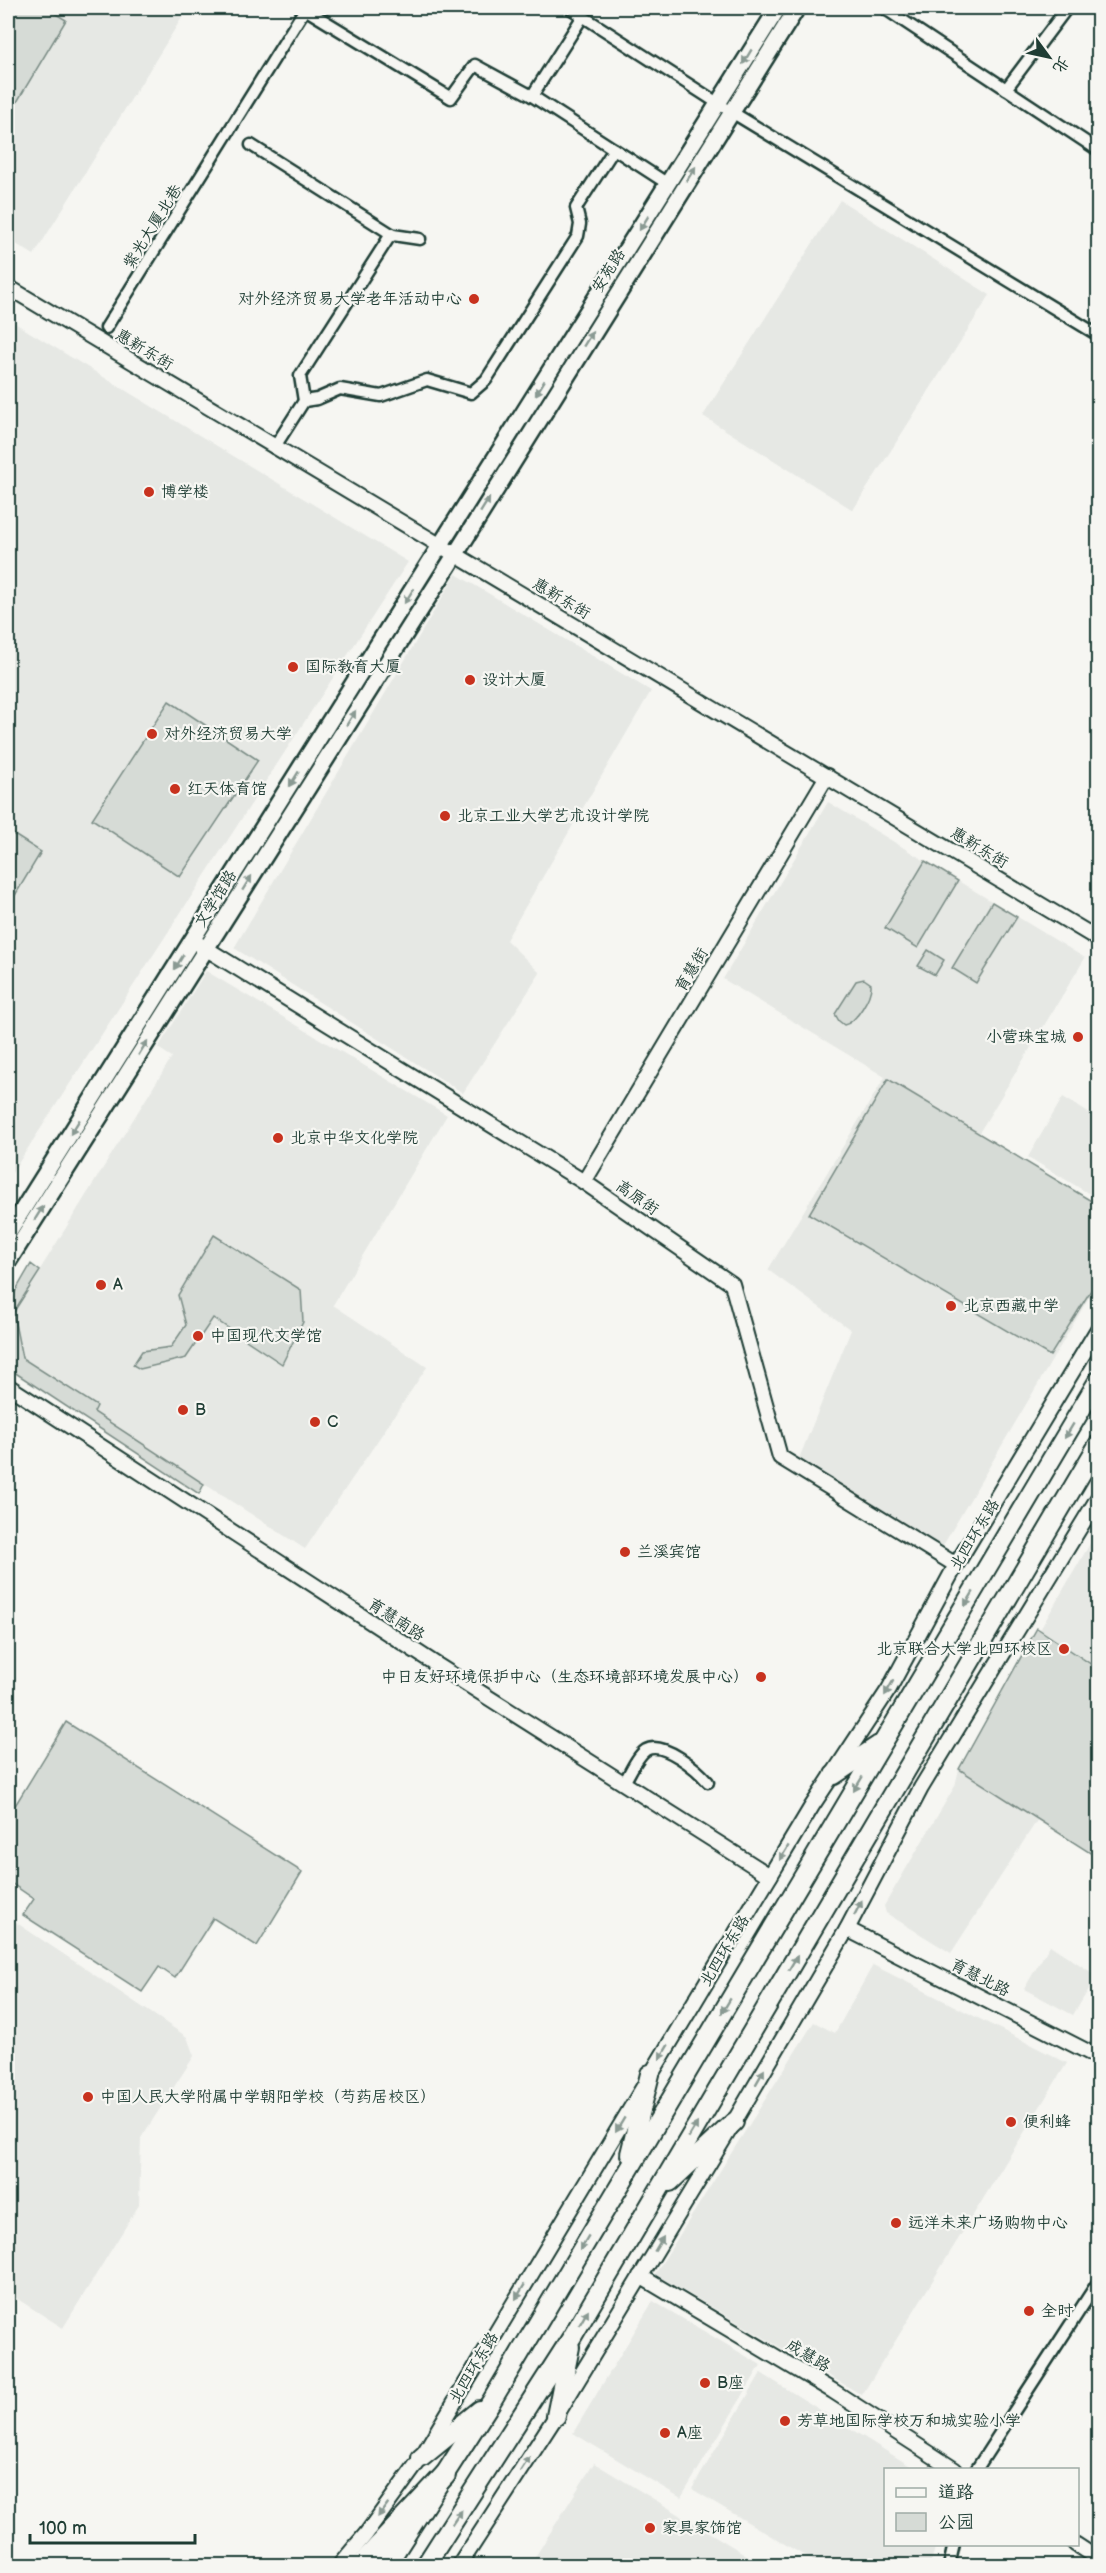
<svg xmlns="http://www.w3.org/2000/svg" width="1106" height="2573" viewBox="0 0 1106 2573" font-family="'Balsamiq Sans','LXGW WenKai TC',sans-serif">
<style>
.built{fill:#e6e8e4}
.green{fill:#d6dbd6;stroke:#7a8c85;stroke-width:1.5}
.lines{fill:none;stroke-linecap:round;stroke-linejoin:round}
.minor-casing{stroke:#1f3d34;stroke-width:15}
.tertiary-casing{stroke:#1f3d34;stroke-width:18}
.secondary-casing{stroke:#1f3d34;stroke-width:20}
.trunk-casing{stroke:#1f3d34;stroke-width:22}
.motorway-casing{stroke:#1f3d34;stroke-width:24}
.minor{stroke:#f6f6f2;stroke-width:10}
.tertiary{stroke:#f6f6f2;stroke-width:14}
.secondary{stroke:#f6f6f2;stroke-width:15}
.trunk{stroke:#f6f6f2;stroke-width:18}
.motorway{stroke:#f6f6f2;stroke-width:20}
.oneway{fill:#8a9a93}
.poi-dot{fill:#c8321e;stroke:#f6f6f2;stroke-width:2}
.labels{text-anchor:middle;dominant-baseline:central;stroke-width:4.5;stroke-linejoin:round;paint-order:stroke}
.street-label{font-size:16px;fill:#1f3d34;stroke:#f6f6f2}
.poi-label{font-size:16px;fill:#1f3d34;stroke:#f6f6f2;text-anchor:start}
</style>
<rect width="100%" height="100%" fill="#f6f6f2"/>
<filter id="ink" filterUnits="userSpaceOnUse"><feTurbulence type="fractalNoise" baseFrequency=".0167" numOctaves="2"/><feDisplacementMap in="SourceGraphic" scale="12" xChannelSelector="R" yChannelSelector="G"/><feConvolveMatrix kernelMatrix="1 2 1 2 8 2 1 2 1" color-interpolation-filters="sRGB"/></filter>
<g filter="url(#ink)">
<g class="built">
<polygon points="8,8 188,8 34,255 8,239"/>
<polygon points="840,200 990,295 853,510 703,416"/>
<polygon points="8,319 408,562 8,1179"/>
<polygon points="456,574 651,691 506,940 540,973 463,1093 234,948"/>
<polygon points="828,802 1085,958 979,1133 1098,1205 1098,1282 938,1554 796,1466 851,1330 768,1270 885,1077 723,979"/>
<polygon points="206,971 447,1115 333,1305 427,1367 305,1549 93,1412 96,1405 22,1358 13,1313 172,1057 158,1048"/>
<polygon points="1063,1097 1098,1119 1098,1199 1028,1157"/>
<polygon points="1098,1530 1098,1858 1038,1819 951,1953 886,1913 884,1906 955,1786 959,1769"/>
<polygon points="8,1917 187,2037 194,2056 141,2138 139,2205 63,2328 8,2293"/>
<polygon points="1050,1945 1097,1976 1073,2015 1024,1989"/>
<polygon points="873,1965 1067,2063 862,2395 655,2274 814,2022 835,2033"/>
<polygon points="653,2301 761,2365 681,2498 573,2433"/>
<polygon points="761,2373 915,2469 886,2470 886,2544 936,2545 930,2565 820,2565 692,2489"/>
<polygon points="594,2463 763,2565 530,2565"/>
</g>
<g class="green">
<polygon points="8,8 46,8 66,20 8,117"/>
<polygon points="169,701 258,760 180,877 92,819"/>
<polygon points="8,831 41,852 8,907"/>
<polygon points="925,861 958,881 918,948 885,928"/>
<polygon points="992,902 1017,917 976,983 952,968"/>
<polygon points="928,950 944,960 935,975 918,966"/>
<path d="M864 979 871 984C872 996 856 1023 844 1025L839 1021 835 1014 856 981Z"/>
<polygon points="888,1079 1098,1205 1098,1279 1050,1356 809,1214"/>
<polygon points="214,1235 301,1290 303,1322 282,1364 213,1318 186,1358 140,1369 133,1365 142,1351 171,1347 186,1325 178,1295"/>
<polygon points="31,1264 40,1271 13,1313 22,1358 97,1406 94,1412 204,1484 199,1494 8,1368 8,1304"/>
<polygon points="1037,1628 1098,1669 1098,1858 959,1769"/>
<polygon points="66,1722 302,1872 257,1946 213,1918 175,1978 159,1967 142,1992 23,1915 34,1899 8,1881 8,1817"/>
</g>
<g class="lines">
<g class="minor-casing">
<g id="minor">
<polyline points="570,8 730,111 1098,335"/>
<polyline points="884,8 1098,150"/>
<polyline points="583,16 532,96 668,184"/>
<polyline points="1006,89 1067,8"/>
<polyline points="251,145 393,235"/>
<polyline points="106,328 305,9 451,98 475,65 532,96"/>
<polyline points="304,401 317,399 340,389 381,396 427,380 471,393 486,380 578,236 580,224 576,208 614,149"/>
<polyline points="274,448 304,401 300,376 388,239 393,235 420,239"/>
<path d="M624 1783C630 1773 637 1756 646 1750 663 1740 698 1770 708 1782"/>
<polyline points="976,2470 1098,2282"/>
<polyline points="949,2566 954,2544"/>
</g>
</g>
<g class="tertiary-casing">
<g id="tertiary">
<polyline points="8,287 1098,939"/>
<polyline points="197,943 584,1182 732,1284 780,1457 956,1565"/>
<polyline points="584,1182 827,776"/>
<polyline points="8,1386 437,1665 770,1876"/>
<polyline points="847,1929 1098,2057"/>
<polyline points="640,2276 833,2391 955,2470"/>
<polyline points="1075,2544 1098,2559"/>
<polyline points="339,2566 366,2534 421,2458 812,1806 889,1689 956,1565 1098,1329"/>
<polyline points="459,2566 556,2416 734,2122 847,1929 921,1788 1098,1498"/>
</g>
</g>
<g class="secondary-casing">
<g id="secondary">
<polyline points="8,1233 778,8"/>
<polyline points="8,1262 462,544 797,8"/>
</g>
</g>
<g class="trunk-casing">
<g id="trunk">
<polyline points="834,1775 879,1745"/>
<polyline points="630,2154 650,2074"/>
<polyline points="670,2182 734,2122"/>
<polyline points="556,2416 570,2347"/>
<polyline points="421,2458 480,2410"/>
<polyline points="386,2566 491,2402 1098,1381"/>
<polyline points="425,2566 572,2337 1098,1445"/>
</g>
</g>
<g class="motorway-casing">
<polyline id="motorway" points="360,2566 445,2475"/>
</g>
<use href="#minor" class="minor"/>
<use href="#tertiary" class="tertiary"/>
<use href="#secondary" class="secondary"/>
<use href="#trunk" class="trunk"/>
<use href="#motorway" class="motorway"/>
</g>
<defs><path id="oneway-solid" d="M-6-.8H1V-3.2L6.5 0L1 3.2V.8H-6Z" transform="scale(1.5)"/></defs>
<g class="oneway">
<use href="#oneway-solid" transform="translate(747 57) rotate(121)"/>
<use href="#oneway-solid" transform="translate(691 174) rotate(-58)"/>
<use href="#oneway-solid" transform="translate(644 223) rotate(122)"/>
<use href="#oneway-solid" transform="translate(588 339) rotate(-58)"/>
<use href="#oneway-solid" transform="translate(540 388) rotate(122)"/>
<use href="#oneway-solid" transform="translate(485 505) rotate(-58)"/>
<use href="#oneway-solid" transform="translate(409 596) rotate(122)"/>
<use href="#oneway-solid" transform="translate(351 718) rotate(-58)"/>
<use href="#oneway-solid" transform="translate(294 779) rotate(122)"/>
<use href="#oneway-solid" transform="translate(247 883) rotate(-58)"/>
<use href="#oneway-solid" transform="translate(179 962) rotate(122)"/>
<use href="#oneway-solid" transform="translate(143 1048) rotate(-58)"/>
<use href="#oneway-solid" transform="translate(75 1127) rotate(122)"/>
<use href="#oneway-solid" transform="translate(39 1213) rotate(-58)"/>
<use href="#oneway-solid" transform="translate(1069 1431) rotate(121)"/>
<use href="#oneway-solid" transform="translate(969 1599) rotate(121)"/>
<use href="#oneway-solid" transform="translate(889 1688) rotate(120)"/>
<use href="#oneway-solid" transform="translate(858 1784) rotate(121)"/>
<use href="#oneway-solid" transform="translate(784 1853) rotate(121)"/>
<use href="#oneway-solid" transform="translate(858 1908) rotate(-63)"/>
<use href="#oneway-solid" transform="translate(793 1963) rotate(-59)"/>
<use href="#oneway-solid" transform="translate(726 2006) rotate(121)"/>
<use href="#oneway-solid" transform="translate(664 2052) rotate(121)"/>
<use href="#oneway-solid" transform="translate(760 2077) rotate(-60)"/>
<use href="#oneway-solid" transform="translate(620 2125) rotate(121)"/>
<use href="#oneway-solid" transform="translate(693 2130) rotate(-59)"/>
<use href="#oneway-solid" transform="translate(584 2243) rotate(121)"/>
<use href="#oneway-solid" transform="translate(659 2244) rotate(-59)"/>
<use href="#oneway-solid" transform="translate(520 2292) rotate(121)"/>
<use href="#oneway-solid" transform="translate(584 2317) rotate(-60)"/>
<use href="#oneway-solid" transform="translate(525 2464) rotate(-57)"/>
<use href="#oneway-solid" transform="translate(383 2510) rotate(126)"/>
<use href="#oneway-solid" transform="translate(457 2517) rotate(-56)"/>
</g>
</g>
<g class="poi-dot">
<circle cx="474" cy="299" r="6"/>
<circle cx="149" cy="492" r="6"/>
<circle cx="293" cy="667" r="6"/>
<circle cx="470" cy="680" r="6"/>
<circle cx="152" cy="734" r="6"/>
<circle cx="175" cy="789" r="6"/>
<circle cx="445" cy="816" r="6"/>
<circle cx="1078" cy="1037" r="6"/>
<circle cx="278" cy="1138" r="6"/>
<circle cx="101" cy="1285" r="6"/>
<circle cx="951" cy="1306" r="6"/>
<circle cx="198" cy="1336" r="6"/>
<circle cx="183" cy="1410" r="6"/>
<circle cx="315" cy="1422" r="6"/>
<circle cx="625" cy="1552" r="6"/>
<circle cx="1064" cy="1649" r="6"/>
<circle cx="761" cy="1677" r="6"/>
<circle cx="88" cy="2097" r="6"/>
<circle cx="1011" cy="2122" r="6"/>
<circle cx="896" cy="2223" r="6"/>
<circle cx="1029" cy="2311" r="6"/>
<circle cx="705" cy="2383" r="6"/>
<circle cx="785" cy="2421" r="6"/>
<circle cx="665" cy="2433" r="6"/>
<circle cx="650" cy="2528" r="6"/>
</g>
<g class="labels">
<g class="street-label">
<text transform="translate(153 227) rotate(-58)">紫光大厦北巷</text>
<text transform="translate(609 271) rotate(-58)">安苑路</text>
<text transform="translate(144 350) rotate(31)">惠新东街</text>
<text transform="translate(561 599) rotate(31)">惠新东街</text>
<text transform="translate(979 848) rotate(31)">惠新东街</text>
<text transform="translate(216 899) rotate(-58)">文学馆路</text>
<text transform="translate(692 970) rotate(-59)">育慧街</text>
<text transform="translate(637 1198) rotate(35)">高原街</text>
<text transform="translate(975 1535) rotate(-59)">北四环东路</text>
<text transform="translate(396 1620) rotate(33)">育慧南路</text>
<text transform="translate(725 1951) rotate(-59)">北四环东路</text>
<text transform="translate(980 1978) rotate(27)">育慧北路</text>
<text transform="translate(808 2356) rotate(31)">成慧路</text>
<text transform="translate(474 2368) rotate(-59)">北四环东路</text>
</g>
<g class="poi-label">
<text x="462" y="299" text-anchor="end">对外经济贸易大学老年活动中心</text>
<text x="161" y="492">博学楼</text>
<text x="305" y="667">国际教育大厦</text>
<text x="482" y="680">设计大厦</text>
<text x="164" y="734">对外经济贸易大学</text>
<text x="187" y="789">红天体育馆</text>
<text x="457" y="816">北京工业大学艺术设计学院</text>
<text x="1066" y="1037" text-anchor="end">小营珠宝城</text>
<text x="290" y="1138">北京中华文化学院</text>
<text x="113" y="1285">A</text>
<text x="963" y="1306">北京西藏中学</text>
<text x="210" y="1336">中国现代文学馆</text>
<text x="195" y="1410">B</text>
<text x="327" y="1422">C</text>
<text x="637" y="1552">兰溪宾馆</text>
<text x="1052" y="1649" text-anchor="end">北京联合大学北四环校区</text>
<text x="749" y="1677" text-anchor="end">中日友好环境保护中心（生态环境部环境发展中心）</text>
<text x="100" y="2097">中国人民大学附属中学朝阳学校（芍药居校区）</text>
<text x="1023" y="2122">便利蜂</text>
<text x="908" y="2223">远洋未来广场购物中心</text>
<text x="1041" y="2311">全时</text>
<text x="717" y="2383">B座</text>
<text x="797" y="2421">芳草地国际学校万和城实验小学</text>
<text x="677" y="2433">A座</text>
<text x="662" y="2528">家具家饰馆</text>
</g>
</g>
<rect width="1106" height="2573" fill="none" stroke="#f6f6f2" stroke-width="30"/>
<rect x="15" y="15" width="1076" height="2543" fill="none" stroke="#1f3d34" stroke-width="2" filter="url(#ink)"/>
<rect x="884" y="2468" width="195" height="78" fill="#f6f6f2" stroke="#a0aca6" stroke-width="1.5"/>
<rect x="896" y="2488" width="30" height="9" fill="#f6f6f2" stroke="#a0aca6" stroke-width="1.5"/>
<text x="938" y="2498" font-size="18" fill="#1f3d34">道路</text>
<rect x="896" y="2513" width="30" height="18" fill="#d6dbd6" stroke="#a0aca6" stroke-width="1.5"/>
<text x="938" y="2528" font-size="18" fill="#1f3d34">公园</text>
<g transform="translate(1049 57) rotate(123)" stroke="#f6f6f2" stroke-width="4.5" paint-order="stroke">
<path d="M0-4.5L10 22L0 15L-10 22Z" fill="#1f3d34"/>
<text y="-9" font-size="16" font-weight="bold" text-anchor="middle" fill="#1f3d34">北</text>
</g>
<path d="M30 2534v9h165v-9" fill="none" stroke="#1f3d34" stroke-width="3"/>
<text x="39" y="2534" font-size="18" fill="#1f3d34" stroke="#f6f6f2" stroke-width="4.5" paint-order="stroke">100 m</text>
</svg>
